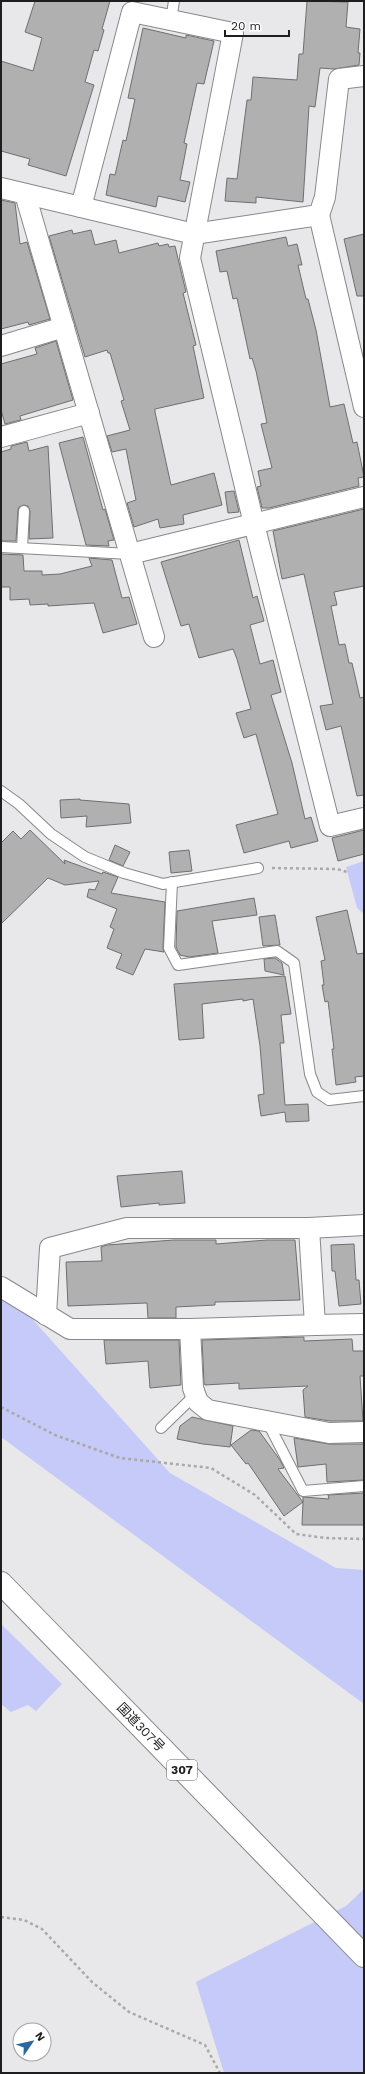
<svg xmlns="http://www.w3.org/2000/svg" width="365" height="2074" viewBox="0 0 365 2074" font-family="'Work Sans','Noto Sans JP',sans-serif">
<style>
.green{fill:#c6caf8}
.building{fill:#b1b0b1;stroke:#706e6f}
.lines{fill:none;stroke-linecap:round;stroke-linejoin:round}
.service-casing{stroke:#888889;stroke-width:12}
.minor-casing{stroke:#888889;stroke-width:22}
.trunk-casing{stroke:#888889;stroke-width:24}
.path{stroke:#a9a9aa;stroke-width:2.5;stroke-dasharray:3 3;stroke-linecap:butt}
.service{stroke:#fff;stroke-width:10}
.minor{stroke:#fff;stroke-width:20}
.trunk{stroke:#fff;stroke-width:22}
.labels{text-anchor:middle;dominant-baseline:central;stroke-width:3.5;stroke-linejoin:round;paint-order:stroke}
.shield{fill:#fff;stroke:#626262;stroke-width:1}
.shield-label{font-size:12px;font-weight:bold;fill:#1e1e1f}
.street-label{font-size:13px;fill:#1e1e1f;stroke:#fff}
</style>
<rect width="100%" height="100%" fill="#e8e8ea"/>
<g class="green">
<polygon points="364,861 364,914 357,908 346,867"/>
<polygon points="1,1284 170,1473 336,1568 364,1570 364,1704 1,1437"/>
<polygon points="1,1624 62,1684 36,1711 28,1705 11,1712 1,1704"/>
<polygon points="364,1889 364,2073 224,2073 196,1982 346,1906"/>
</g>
<g class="building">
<polygon points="35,1 110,1 102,29 104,30 98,51 94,50 85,82 94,85 66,176 28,165 30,159 1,151 1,61 33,71 42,38 25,32"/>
<polygon points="307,1 348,2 346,27 360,29 358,53 360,53 359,65 334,69 320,68 315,107 309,106 303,202 256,197 256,203 225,201 227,178 237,179 247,100 251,100 253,77 297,80 299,54 303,54"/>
<polygon points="143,28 186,38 186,35 214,41 204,84 197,83 184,143 187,144 180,180 190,182 185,202 158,196 156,207 106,195 110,174 115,175 123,140 126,141 135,99 128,98"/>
<polygon points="1,200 15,203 20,244 27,242 50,319 29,325 28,322 1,329"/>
<polygon points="72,230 73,234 91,230 95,245 116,240 119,253 158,243 159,246 168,244 169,247 175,246 186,292 183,293 196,345 193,346 204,398 155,409 155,412 171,485 214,473 222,505 183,515 184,524 160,528 158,519 134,527 127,503 136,500 126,449 112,452 107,436 130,430 121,401 124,400 110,353 108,353 107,350 85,357 49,236"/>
<polygon points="364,234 364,296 357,296 344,239"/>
<polygon points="286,237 288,246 297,244 302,265 298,265 306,299 308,299 316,330 330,407 344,404 353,443 357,442 364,477 358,478 359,486 269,508 262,508 257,487 261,486 258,471 272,468 261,424 267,423 256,371 252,358 250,359 237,298 233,299 227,271 220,272 216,251"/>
<polygon points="56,341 73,400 20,416 21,420 5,424 1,410 1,364 37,354 35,348"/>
<polygon points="83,437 103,510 105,509 114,540 108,541 109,546 86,545 59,443"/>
<polygon points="27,442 29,451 48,446 53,538 29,539 30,511 28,506 24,505 19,507 18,510 16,541 1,541 1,452 11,449 11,446"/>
<polygon points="234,491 239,512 228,513 225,492"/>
<polygon points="364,509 364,586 334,592 337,605 331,606 339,645 345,644 349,663 352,663 360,698 364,697 364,795 357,796 341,726 326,730 320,706 333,704 304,574 282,579 273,531"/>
<polygon points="239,540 253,598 257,596 264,621 250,625 260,664 273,660 281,692 271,695 292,763 305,819 311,817 318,841 291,848 289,841 244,853 236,825 278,814 256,734 244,738 236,713 251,709 237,659 233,649 199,658 189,624 181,626 161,562"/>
<polygon points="1,554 23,555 24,571 42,571 42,575 60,574 92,566 89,558 112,560 122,598 129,597 137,624 103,633 94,603 48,606 48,604 30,605 29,599 10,600 10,587 1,587"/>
<polygon points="80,799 80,800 129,804 131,823 86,827 87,816 61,818 60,800"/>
<polygon points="30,830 65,864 64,860 102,874 103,872 118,877 111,893 165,902 163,948 164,952 145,949 133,975 116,968 122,954 107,948 114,929 110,927 117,909 87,897 89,889 95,890 99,881 65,885 48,878 1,924 1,843 13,831 21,839"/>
<polygon points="364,830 364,854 338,861 332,838"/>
<polygon points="115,845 130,852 123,866 109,860"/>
<polygon points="189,850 192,871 171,873 169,852"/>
<polygon points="254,898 257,915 212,921 218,953 189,957 180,955 176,947 177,911"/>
<polygon points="347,910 357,954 364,953 364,1076 355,1077 356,1082 336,1085 332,1049 334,1049 328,1001 325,1002 322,985 324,985 321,961 325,960 316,917"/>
<polygon points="275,915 280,945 263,946 259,917"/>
<polygon points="275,958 282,963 284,975 265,971 264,959"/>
<polygon points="285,976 291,1014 281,1015 284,1043 280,1043 285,1105 308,1104 309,1121 286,1122 285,1112 261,1116 258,1095 264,1094 260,1046 253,999 243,1001 243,999 202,1004 204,1038 179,1040 174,984"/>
<polygon points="182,1171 185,1203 159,1205 159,1203 121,1207 117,1176"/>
<polygon points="174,1240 216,1240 216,1244 267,1240 295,1240 300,1300 215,1302 215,1305 176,1307 176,1318 148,1318 147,1303 68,1306 66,1262 102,1261 101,1247 107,1245"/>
<polygon points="354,1244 356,1280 359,1280 361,1304 339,1306 335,1271 332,1271 331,1245"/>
<polygon points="304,1337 304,1341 352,1339 353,1351 364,1351 364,1376 360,1376 363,1421 330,1421 305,1417 303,1390 308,1386 239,1389 239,1383 205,1385 204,1383 202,1340"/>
<polygon points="104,1340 179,1340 181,1385 150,1388 148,1361 106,1364"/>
<polygon points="192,1417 233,1426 230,1447 203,1444 177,1439 180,1426"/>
<polygon points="251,1430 259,1431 280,1460 284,1468 278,1469 303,1502 303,1497 329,1499 328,1495 364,1493 364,1525 302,1525 303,1502 284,1516 248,1463 246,1464 231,1445"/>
<polygon points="294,1438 329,1444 364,1444 364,1480 327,1482 326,1464 298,1467"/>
</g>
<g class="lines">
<g class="service-casing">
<g id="service">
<polyline points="171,20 174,1"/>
<polyline points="1,547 130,554"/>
<polyline points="22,548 24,511"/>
<polyline points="1,791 19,804 51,834 85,857 124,873 163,884 258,868"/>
<polyline points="172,882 169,948 178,965 277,951 294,963 310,1074 317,1092 329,1100 364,1096"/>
<polyline points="267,1421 303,1491 364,1486"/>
<polyline points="161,1428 195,1395"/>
</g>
</g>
<g class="minor-casing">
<g id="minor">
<polyline points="1,188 194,234 319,215 325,197 339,79 364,76"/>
<polyline points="25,194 154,637"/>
<polyline points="81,207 132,12 233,33 190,258 254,524 330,826 364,818"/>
<polyline points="319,215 364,407"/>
<polyline points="1,346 64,327"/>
<polyline points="1,437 89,413"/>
<polyline points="130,554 364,497"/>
<polyline points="1,1287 70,1329 190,1329 193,1388 198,1402 208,1410 329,1433 364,1432"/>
<polyline points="46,1315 50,1248 127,1228 309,1228 364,1225"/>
<polyline points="315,1325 364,1324"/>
<polyline points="190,1329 315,1325 309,1228"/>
</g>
</g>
<g class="trunk-casing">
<polyline id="trunk" points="1,1583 364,1956"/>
</g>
<g class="path">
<polyline points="272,868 337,869 347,872"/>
<polyline points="1,1407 55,1435 120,1458 211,1468 255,1495 296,1534 325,1538 364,1539"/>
<polyline points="1,1917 24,1920 42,1929 92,1982 129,2012 205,2045 220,2073"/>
</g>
<use href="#service" class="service"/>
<use href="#minor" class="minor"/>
<use href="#trunk" class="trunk"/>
</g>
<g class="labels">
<rect class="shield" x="167" y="1760" width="30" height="20" rx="3"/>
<g class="shield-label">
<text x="182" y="1770">307</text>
</g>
<g class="street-label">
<text transform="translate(141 1727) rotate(46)">国道307号</text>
</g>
</g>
<rect width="365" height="2074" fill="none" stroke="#1e1e1f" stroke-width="4"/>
<g transform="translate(32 2042) rotate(56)"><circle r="19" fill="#ffffff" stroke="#a5a5a5"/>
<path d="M0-3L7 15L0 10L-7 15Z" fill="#2a679e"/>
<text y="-6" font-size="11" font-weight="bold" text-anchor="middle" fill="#1e1e1f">N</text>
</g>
<path d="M225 30v6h64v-6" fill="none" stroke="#1e1e1f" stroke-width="2"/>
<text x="231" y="30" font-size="12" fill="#1e1e1f" stroke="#ffffff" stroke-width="3" paint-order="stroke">20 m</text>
</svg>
